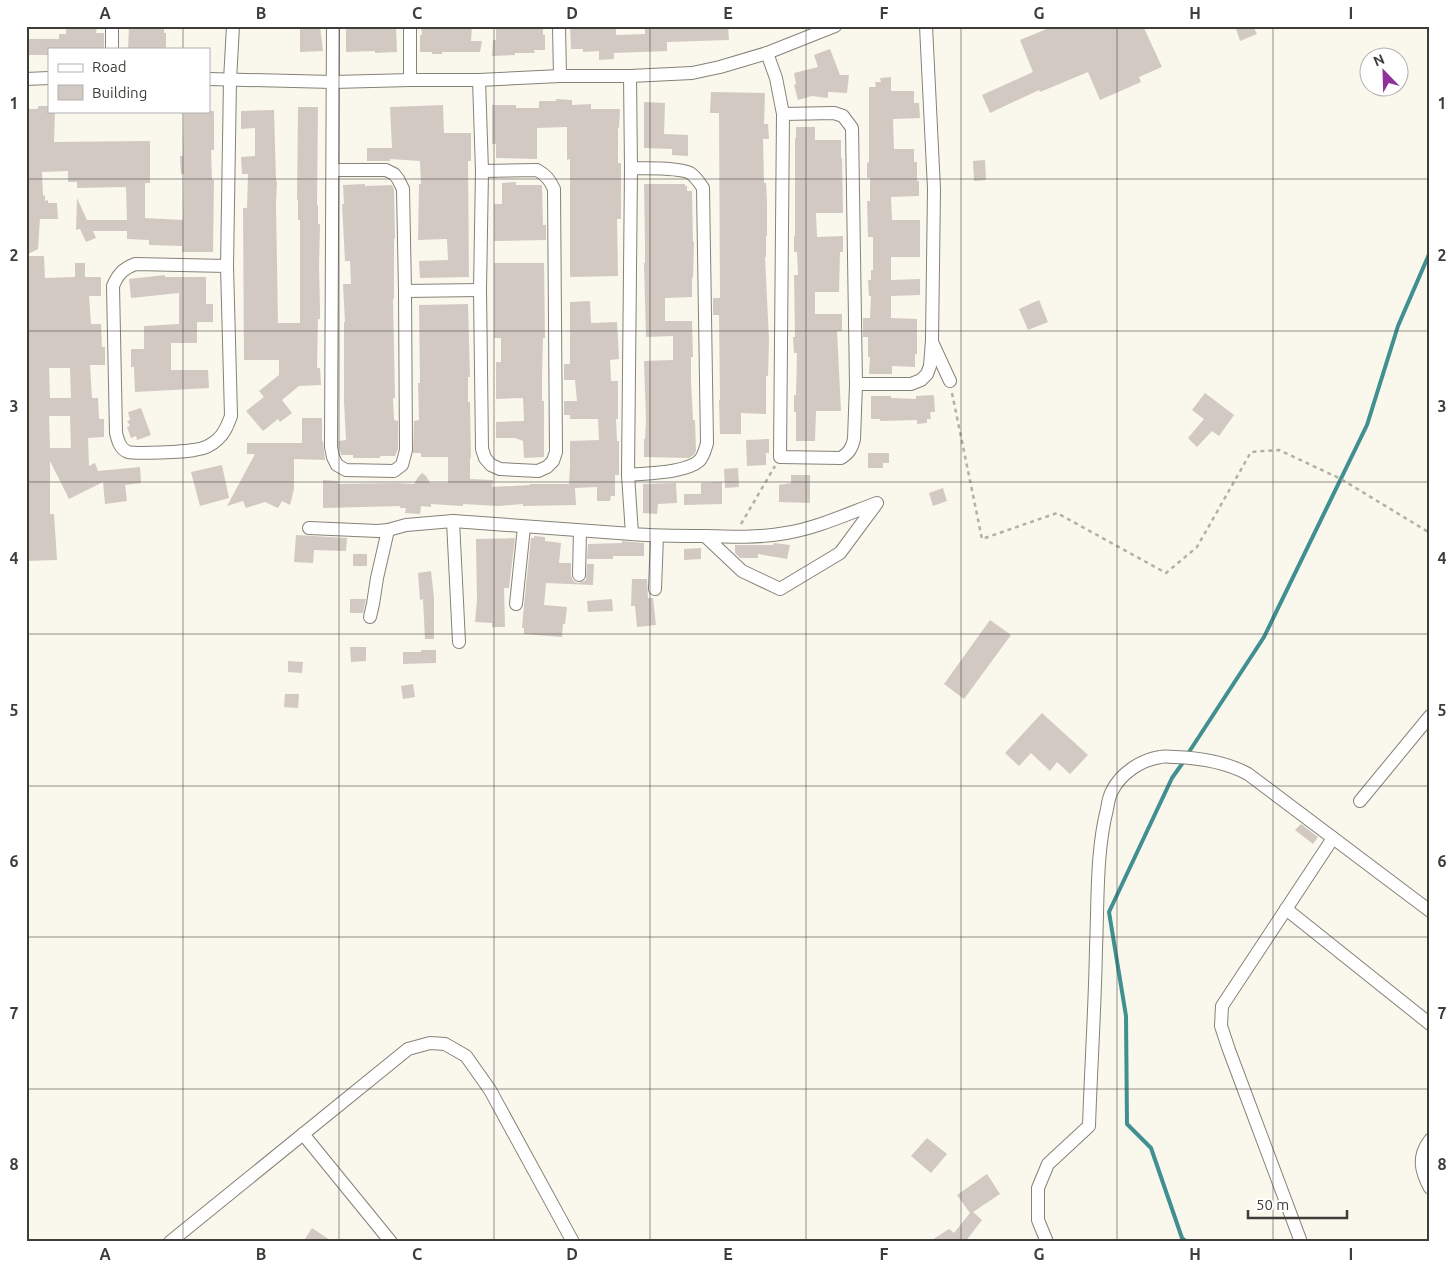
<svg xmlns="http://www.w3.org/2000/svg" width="1456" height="1268" viewBox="0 0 1456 1268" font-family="Ubuntu,sans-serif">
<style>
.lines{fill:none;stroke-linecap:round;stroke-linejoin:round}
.stream{stroke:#408f91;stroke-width:4}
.building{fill:#d3c9c3;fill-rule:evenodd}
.minor-casing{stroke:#868279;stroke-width:14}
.path{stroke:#b3b0a8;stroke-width:2.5;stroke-dasharray:4 4;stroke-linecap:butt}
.minor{stroke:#fff;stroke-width:12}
.grid{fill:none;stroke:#3e3d39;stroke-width:1;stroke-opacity:0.55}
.neatline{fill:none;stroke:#3e3d39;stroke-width:2}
.grid-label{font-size:16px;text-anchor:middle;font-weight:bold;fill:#3e3d39}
</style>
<rect width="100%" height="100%" fill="#faf7ec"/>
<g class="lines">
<g class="stream">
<polyline points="1187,755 1264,637 1367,425 1398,326 1430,252"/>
<polyline points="1184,761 1172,778 1109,912 1126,1016 1127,1124 1151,1148 1182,1238 1187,1242"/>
</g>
</g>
<g class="building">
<polygon points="66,26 97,26 96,33 104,33 104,49 49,49 49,55 26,55 26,39 59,39 59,34 66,34"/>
<polygon points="129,26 164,26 164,33 166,33 166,49 128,49"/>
<polygon points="300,26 320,26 323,51 300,52"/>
<polygon points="346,26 396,26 397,52 375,53 375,51 346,52"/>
<polygon points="421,26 472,26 471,41 482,41 480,52 442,52 442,54 432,54 432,52 420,52 420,35 422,35"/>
<polygon points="496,26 543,26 543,35 545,35 545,50 534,50 535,53 515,53 515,55 492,56 493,40 496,40"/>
<polygon points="570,26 616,26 616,35 645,34 645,26 728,26 729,40 667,42 667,51 614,53 614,59 599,60 599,51 583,52 583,49 571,49"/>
<polygon points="1054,26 1143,26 1162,67 1139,77 1141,82 1100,100 1088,72 1040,92 1039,90 990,113 982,95 1033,72 1020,40"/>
<polygon points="1235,26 1253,26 1257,34 1240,41"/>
<polygon points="830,49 840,75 849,75 847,93 828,92 828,98 812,96 798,100 794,85 796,84 794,73 818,67 814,55"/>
<polygon points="891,77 891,91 914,91 914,103 919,103 920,118 893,119 894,149 914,149 914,162 917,162 917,181 919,181 919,196 891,197 892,220 920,220 920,257 891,257 891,280 920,279 920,295 891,296 891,318 917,319 917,354 915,354 915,367 892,366 892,374 869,374 870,357 868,357 868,337 863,337 863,318 870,318 871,296 869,296 868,280 871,280 871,270 873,270 873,237 868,237 867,201 870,201 870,178 867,178 867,163 869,162 869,87 876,87 875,82 881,82 880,78"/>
<polygon points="711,92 765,93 764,124 768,124 769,139 763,139 764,183 766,183 767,202 767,236 766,236 766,257 765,257 769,340 768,376 766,376 766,414 741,413 741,434 720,434 719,400 720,400 719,315 713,315 713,298 720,298 719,113 710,113"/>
<polygon points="556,99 572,100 572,105 591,104 591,109 620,109 619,128 618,128 618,163 621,163 621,219 617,219 618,276 570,277 570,159 567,160 567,127 537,128 537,159 496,158 496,144 492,144 492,105 516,105 516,108 539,108 539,101 556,101"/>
<polygon points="644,102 665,103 664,134 688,135 688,156 672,155 672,149 644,148"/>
<polygon points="443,105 444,133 471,133 471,161 468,161 469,277 420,278 419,261 448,260 447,239 418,240 419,184 421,184 420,161 390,159 390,161 367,161 367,148 392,148 390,107"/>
<polygon points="39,106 49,106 49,111 55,111 54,142 150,141 150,183 145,183 145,218 183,220 184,174 181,174 180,156 183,156 184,111 214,111 214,150 211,150 212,180 214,180 213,252 182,252 182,246 149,245 149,240 127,239 127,231 93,231 96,238 86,242 80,229 76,230 77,198 87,220 127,220 126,187 77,188 77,182 68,182 68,171 42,172 43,196 45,195 45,201 48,200 48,203 57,203 58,219 40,219 38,249 26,255 26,109 37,109"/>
<polygon points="298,107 318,107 317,205 318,205 318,224 320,224 319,266 320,309 320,319 318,319 317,368 320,368 321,385 299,386 282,400 292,413 280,422 278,419 263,431 246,411 264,397 259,391 279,375 279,360 244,360 243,208 247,208 248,174 242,174 241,157 255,156 255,128 241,129 241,111 274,110 276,181 277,181 276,203 278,323 300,323 300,220 298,220 298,200 297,200"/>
<polygon points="796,127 815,127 815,140 841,140 841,158 842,158 843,213 816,213 817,237 843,236 843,252 840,252 839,292 815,292 815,314 842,314 842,331 837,331 841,411 816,411 815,441 796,441 796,412 794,412 794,395 796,395 797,353 794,353 793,337 795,337 794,275 798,275 797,252 794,252 794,236 795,236 795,138 796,138"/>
<polygon points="985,160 986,180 974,181 973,161"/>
<polygon points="516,182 516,185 542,185 543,225 546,225 546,240 494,241 494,204 502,204 502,183"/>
<polygon points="365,184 365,186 392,185 394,190 395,239 394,239 394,299 393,299 395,398 393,398 394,420 398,421 398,449 395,456 380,456 380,458 353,458 353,455 341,455 339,446 339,441 346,440 344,401 344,322 345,322 343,284 351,284 350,261 345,261 342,204 344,204 343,185"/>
<polygon points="644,184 685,184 685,186 687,186 687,191 692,191 693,242 694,242 693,278 692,278 692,297 665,298 665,321 692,321 693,357 691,357 691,380 693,420 695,420 696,451 694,455 689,458 644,457 644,439 645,439 646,420 644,361 673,360 673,336 646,337 644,263 645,263 645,243"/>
<path d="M26 256H44L45 278 75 277V263H85V277H101V296H89L91 324H101L102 347H105V365H90L92 398H98L99 419H104V437L88 438 89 466 95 463 98 471 140 467 141 483 125 485 127 501 105 504 103 482 69 499 50 461V514H54L57 560 26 561ZM49 368H70L71 398H50ZM49 416H70L71 448H50Z"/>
<polygon points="494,263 544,263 545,338 543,338 542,377 542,401 544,401 544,457 524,458 523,441 515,438 496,438 496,422 524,421 523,398 496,399 496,362 501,362 501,338 494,338"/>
<polygon points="165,275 165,277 206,277 206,304 213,304 213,322 197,322 197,343 171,343 171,370 208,370 209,388 135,392 134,367 131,367 131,349 144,349 144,326 179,324 179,293 131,298 129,279"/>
<polygon points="1039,300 1048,322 1028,330 1019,309"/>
<polygon points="590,301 591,323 617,322 619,359 610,360 611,381 618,381 618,419 616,419 617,441 619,441 619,475 615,475 615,496 611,496 610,501 597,501 597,487 575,488 576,505 523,506 523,504 499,506 463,504 463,506 431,504 431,507 421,506 420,514 405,513 406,508 400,508 400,506 323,508 323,480 338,481 338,484 396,483 414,484 418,477 422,473 426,476 430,483 448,483 448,457 421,457 421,453 413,453 414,421 419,420 418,383 420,383 419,305 468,304 470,377 468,377 468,402 470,402 471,458 470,458 470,479 493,480 492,487 530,485 530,484 569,484 570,466 570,441 599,440 598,419 570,419 570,415 564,415 564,401 577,401 575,380 564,380 564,364 570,364 570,302"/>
<polygon points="1205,393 1234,415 1219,436 1212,431 1197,447 1188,438 1204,419 1192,410"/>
<polygon points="934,395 935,412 930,412 931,419 927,419 927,423 917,424 917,420 880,421 880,419 871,419 871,396 891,396 891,398 916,399 916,396"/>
<polygon points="141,408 151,435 137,440 136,436 131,438 127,427 130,426 127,421 130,420 128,412"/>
<polygon points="302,418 322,418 322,441 323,441 325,460 294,459 294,489 290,505 282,501 278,508 265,502 246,508 243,501 227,506 255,454 247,454 247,443 302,443"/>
<polygon points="769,439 769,453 766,453 766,465 747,466 746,440"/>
<polygon points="868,453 889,453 889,463 883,463 883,468 868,468"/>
<polygon points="222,465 229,498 200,506 191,472"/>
<polygon points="738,468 739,487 725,488 724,469"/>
<polygon points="791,475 810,475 810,503 779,502 779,485 791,483"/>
<polygon points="722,482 722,504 684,505 684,494 701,494 701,483"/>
<polygon points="676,483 677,503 658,504 657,514 643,513 643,484"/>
<polygon points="943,488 947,501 933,506 929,493"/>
<polygon points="296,535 347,538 346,551 314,550 313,563 294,562"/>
<polygon points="534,536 545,537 545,541 561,543 559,563 571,563 571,575 572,579 575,582 579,583 586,580 587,564 594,564 593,585 546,583 544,605 567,607 565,624 563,624 562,637 524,634 524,628 522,628 524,605 531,538 534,538"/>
<polygon points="515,538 509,588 504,588 505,627 492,627 492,623 475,622 477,600 476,539"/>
<polygon points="622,541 644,543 644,556 613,556 613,559 587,559 588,544 622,543"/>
<polygon points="774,543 790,545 787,559 758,554 758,558 740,558 735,553 735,545 773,545"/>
<polygon points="701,548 701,559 684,560 684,549"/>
<rect x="353" y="554" width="14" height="12"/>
<polygon points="431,571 434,598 434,639 425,639 423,599 420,600 418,573"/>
<polygon points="632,579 647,579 648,598 653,598 656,625 637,627 635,606 631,606"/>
<polygon points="350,599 366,599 363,613 350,613"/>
<polygon points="612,599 613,611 588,612 587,601"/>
<polygon points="990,620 1011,635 964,699 944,684"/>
<polygon points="350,647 366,647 366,661 351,662"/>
<polygon points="421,650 436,650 436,663 403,664 403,652 421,652"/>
<polygon points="288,661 303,662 302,673 288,672"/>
<polygon points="413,684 415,697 403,699 401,686"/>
<polygon points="285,694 299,694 298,708 284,707"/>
<polygon points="1042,713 1088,755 1070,774 1057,762 1050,771 1031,753 1019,766 1005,753"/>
<polygon points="1301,824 1318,837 1313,844 1295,830"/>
<polygon points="927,1138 947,1154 931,1173 911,1156"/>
<polygon points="987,1174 1000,1194 973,1212 982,1220 965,1242 929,1242 949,1229 954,1233 970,1213 957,1195"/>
<polygon points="312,1228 333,1242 303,1242"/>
</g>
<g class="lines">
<g class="minor-casing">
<g id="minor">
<polyline points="112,26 112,49"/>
<polyline points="333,26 331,447 333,457 337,465 346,470 394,471 402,465 406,450 405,291 403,189 398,179 394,174 386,170 333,170"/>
<polyline points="410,26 410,80"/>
<polyline points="559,26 560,76"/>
<path d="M767 53 776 78 783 114 780 457 841 458C849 453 852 448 854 439L856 384 852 128 843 116 834 113 783 114"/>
<polyline points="630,76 631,168 628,475 632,534"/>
<polyline points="26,79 49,78"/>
<polyline points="209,79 333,82 410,80 479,80 560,76 630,76 692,73 720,67 767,53 835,26"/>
<path d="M479 80 482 171 480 290 482 449 485 458 491 465 500 469 538 471 547 467 553 461 556 452 554 189C550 180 546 175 537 170L482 171"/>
<path d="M227 266 135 264C123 269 118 274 113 286L116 433C118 441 120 449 128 452 137 454 183 452 194 450 203 449 212 445 218 439 225 433 228 424 231 416L227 266 230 80 233 26"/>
<polyline points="405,291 480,290"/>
<polyline points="932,342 950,381"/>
<polyline points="856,384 911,384 921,380 927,374 930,366 932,340 934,189 926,26"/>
<path d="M628 475C647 473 685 473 699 461 704 456 705 450 707 443L703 188C699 182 696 177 690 173 678 167 646 169 631 168"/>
<polyline points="453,521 459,642"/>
<path d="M309 528 378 531 388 530 406 525 453 521 632 534C656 536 680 536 705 536 732 537 759 538 786 533 817 528 847 514 877 503L840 553 780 589 742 571 705 536"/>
<polyline points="579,575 580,531"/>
<polyline points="655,589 657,536"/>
<polyline points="516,604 524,527"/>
<polyline points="370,617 373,604 377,578 388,530"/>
<polyline points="1360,801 1430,716"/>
<polyline points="1286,909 1430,1024"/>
<polyline points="303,1134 391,1242"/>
<path d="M1430 1140C1417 1157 1421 1171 1430 1188"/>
<polyline points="170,1242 408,1049 430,1043 445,1044 466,1056 490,1090 573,1242"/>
<path d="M1047 1242 1038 1220V1188L1048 1164 1089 1126C1091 1066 1095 1007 1096 948 1098 903 1096 852 1107 809 1108 803 1109 796 1112 791 1121 773 1141 760 1160 757 1165 756 1170 757 1175 757 1201 758 1226 762 1248 774L1430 911"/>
<polyline points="1301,1242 1229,1050 1221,1026 1222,1006 1333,838"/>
</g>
</g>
<g class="path">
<polyline points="952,393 982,539 1057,513 1166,573 1197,547 1251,452 1279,450 1341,479 1430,533"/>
<polyline points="741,524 775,466"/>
</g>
<use href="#minor" class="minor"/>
</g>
<path class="grid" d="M183 26V49M339 26V1242M494 26V1242M650 26V1242M806 26V1242M961 26V1242M1117 26V1242M1273 26V1242M183 111V1242M26 179H1430M26 331H1430M26 482H1430M26 634H1430M26 786H1430M26 937H1430M26 1089H1430"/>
<rect width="1456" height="1268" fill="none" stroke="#ffffff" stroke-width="55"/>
<rect x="48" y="48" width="162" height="65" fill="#ffffff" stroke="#b2b1b0"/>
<rect x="58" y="64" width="25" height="8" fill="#ffffff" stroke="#b2b1b0"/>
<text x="92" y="72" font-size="15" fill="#3e3d39">Road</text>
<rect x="58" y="85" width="25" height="15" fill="#d3c9c3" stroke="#b2b1b0"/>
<text x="92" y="98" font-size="15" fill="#3e3d39">Building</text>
<g transform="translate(1384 72) rotate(337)"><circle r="24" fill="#ffffff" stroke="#b2b1b0"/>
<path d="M0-4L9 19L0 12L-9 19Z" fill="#90319a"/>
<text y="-8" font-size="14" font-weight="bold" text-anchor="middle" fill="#3e3d39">N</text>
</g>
<path d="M1248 1210v8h99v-8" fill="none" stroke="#3e3d39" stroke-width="2.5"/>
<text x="1256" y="1210" font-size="15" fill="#3e3d39" stroke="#ffffff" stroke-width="4" paint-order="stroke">50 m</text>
<rect x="28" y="28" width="1400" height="1212" class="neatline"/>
<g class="grid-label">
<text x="105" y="19">A</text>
<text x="261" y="19">B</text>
<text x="417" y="19">C</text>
<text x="572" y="19">D</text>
<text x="728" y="19">E</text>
<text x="884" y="19">F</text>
<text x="1039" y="19">G</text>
<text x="1195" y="19">H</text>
<text x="1351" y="19">I</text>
<text x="14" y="109">1</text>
<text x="1442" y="109">1</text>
<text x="14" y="261">2</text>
<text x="1442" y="261">2</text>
<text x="14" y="412">3</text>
<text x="1442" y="412">3</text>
<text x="14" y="564">4</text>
<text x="1442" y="564">4</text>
<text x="14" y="716">5</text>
<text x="1442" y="716">5</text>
<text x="14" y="867">6</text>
<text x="1442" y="867">6</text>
<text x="14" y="1019">7</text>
<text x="1442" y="1019">7</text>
<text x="14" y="1170">8</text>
<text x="1442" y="1170">8</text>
<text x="105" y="1260">A</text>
<text x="261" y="1260">B</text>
<text x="417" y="1260">C</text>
<text x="572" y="1260">D</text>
<text x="728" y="1260">E</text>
<text x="884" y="1260">F</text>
<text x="1039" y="1260">G</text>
<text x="1195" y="1260">H</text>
<text x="1351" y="1260">I</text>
</g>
</svg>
